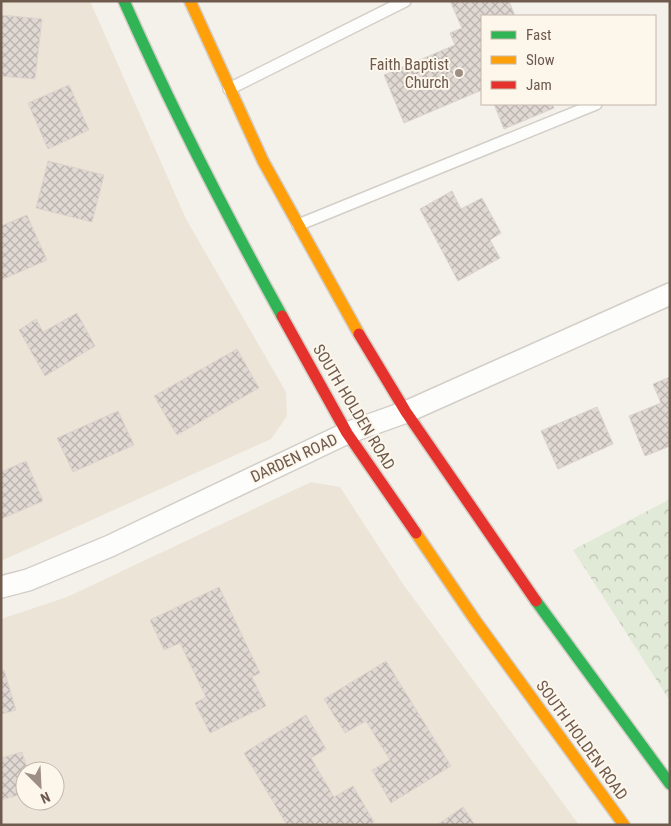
<svg xmlns="http://www.w3.org/2000/svg" width="671" height="826" viewBox="0 0 671 826" font-family="'Roboto Condensed',sans-serif">
<style>
.residential{fill:#ede4d8;fill-rule:evenodd}
.forest{fill:url(#forest-crowns)}
.building{fill:url(#building-cross-hatch);stroke:#dcd4cd}
.lines{fill:none;stroke-linecap:round;stroke-linejoin:round}
.lane-casing{stroke:#d3cec8;stroke-width:14}
.street-casing{stroke:#d3cec8;stroke-width:24}
.fast-casing{stroke:#d3cdc6;stroke-width:14}
.slow-casing{stroke:#d3cdc6;stroke-width:14}
.jam-casing{stroke:#d3cdc6;stroke-width:14}
.lane{stroke:#fdfdfc;stroke-width:11}
.street{stroke:#fdfdfc;stroke-width:21}
.fast{stroke:#30b455;stroke-width:11}
.slow{stroke:#ff9f0a;stroke-width:11}
.jam{stroke:#e5322d;stroke-width:11}
.poi-dot{fill:#9e8f85;stroke:#fcf6eb;stroke-width:2}
.labels{text-anchor:middle;dominant-baseline:central;stroke-width:4;stroke-linejoin:round;paint-order:stroke}
.poi-label{font-size:16px;fill:#6f5a4e;stroke:#fcf6eb;text-anchor:end}
.street-label{font-size:16px;fill:#6f5a4e;stroke:#fcf6eb}
</style>
<defs>
<pattern id="forest-crowns" width="20" height="18" patternUnits="userSpaceOnUse" patternTransform="scale(1.25)"><rect width="20" height="18" fill="#e1ead6"/><path d="M2 6a3 3 0 1 1 6 0M12 15a3 3 0 1 1 6 0" fill="none" stroke="#bbc1b0"/></pattern>
<pattern id="building-cross-hatch" width="8" height="8" patternUnits="userSpaceOnUse" patternTransform="scale(1.25)"><rect width="8" height="8" fill="#e0d9d3"/><path d="M0 0l8 8M0 8l8-8" fill="none" stroke="#bab3ad"/></pattern>
</defs>
<rect width="100%" height="100%" fill="#f4f1ea"/>
<g class="residential">
<polygon points="1,1 90,1 186,219 286,392 287,416 271,439 1,561"/>
<path d="M311 482 340 487 403 584 579 825H1V619L67 597ZM25 771H55V801H25Z"/>
</g>
<polygon class="forest" points="670,499 670,701 573,550"/>
<g class="building">
<polygon points="450,1 509,1 515,16 482,16 482,90 404,123 384,75 455,45 450,33 462,28"/>
<polygon points="1,15 42,19 35,79 1,76"/>
<polygon points="69,85 89,130 48,149 28,103"/>
<polygon points="494,104 552,104 554,108 504,129"/>
<polygon points="48,161 104,175 92,222 36,208"/>
<polygon points="452,191 461,209 482,198 501,233 490,240 500,258 458,281 420,209"/>
<polygon points="27,215 47,260 1,280 1,226"/>
<polygon points="77,313 95,346 45,376 19,330 36,319 43,332"/>
<polygon points="237,349 259,388 177,435 154,396"/>
<polygon points="670,377 670,446 645,456 629,416 661,403 653,384"/>
<polygon points="597,407 613,444 558,469 541,431"/>
<polygon points="118,411 134,445 73,472 57,438"/>
<polygon points="26,461 43,501 1,519 1,472"/>
<polygon points="219,587 260,673 252,677 266,706 210,733 195,703 206,697 180,643 164,650 150,620"/>
<polygon points="386,661 451,766 391,803 372,770 390,760 366,721 345,733 324,699"/>
<polygon points="4,670 16,710 1,714 1,671"/>
<polygon points="306,715 326,749 311,758 334,797 353,786 374,822 369,825 287,825 244,753"/>
<polygon points="22,752 28,771 25,771 25,793 1,800 1,758"/>
<polygon points="463,807 475,825 437,825"/>
</g>
<g class="lines">
<g class="lane-casing">
<g id="lane">
<polyline points="229,89 405,1"/>
<polyline points="298,225 596,104"/>
</g>
</g>
<g class="street-casing">
<polyline id="street" points="1,587 28,580 110,546 347,433 406,412 670,294"/>
</g>
<g class="fast-casing">
<g id="fast">
<path d="M124 1C172 109 225 213 282 316"/>
<polyline points="536,601 670,784"/>
</g>
</g>
<g class="slow-casing">
<g id="slow">
<polyline points="190,1 263,161 359,334"/>
<polyline points="416,533 475,620 624,825"/>
</g>
</g>
<g class="jam-casing">
<g id="jam">
<polyline points="282,316 347,433 416,533"/>
<polyline points="359,334 406,412 536,601"/>
</g>
</g>
<use href="#lane" class="lane"/>
<use href="#street" class="street"/>
<use href="#fast" class="fast"/>
<use href="#slow" class="slow"/>
<use href="#jam" class="jam"/>
</g>
<circle class="poi-dot" cx="459" cy="73" r="5"/>
<g class="labels">
<g class="poi-label">
<text x="449" y="64">Faith Baptist<tspan x="449" dy="18">Church</tspan></text>
</g>
<g class="street-label">
<text transform="translate(354 407) rotate(59)">SOUTH HOLDEN ROAD</text>
<text transform="translate(294 458) rotate(-25)">DARDEN ROAD</text>
<text transform="translate(582 740) rotate(54)">SOUTH HOLDEN ROAD</text>
</g>
</g>
<rect width="671" height="826" fill="none" stroke="#6f5a4e" stroke-width="5"/>
<rect x="481" y="15" width="175" height="90" fill="#fcf6eb" stroke="#c4b8ac"/>
<rect x="491" y="31" width="25" height="8" fill="#30b455" stroke="#c4b8ac"/>
<text x="526" y="40" font-size="15" fill="#6f5a4e">Fast</text>
<rect x="491" y="56" width="25" height="8" fill="#ff9f0a" stroke="#c4b8ac"/>
<text x="526" y="65" font-size="15" fill="#6f5a4e">Slow</text>
<rect x="491" y="81" width="25" height="8" fill="#e5322d" stroke="#c4b8ac"/>
<text x="526" y="90" font-size="15" fill="#6f5a4e">Jam</text>
<g transform="translate(40 786) rotate(156)"><circle r="24" fill="#fcf6eb" stroke="#c4b8ac"/>
<path d="M0-4L9 19L0 12L-9 19Z" fill="#9e8f85"/>
<text y="-8" font-size="14" font-weight="bold" text-anchor="middle" fill="#6f5a4e">N</text>
</g>
</svg>
